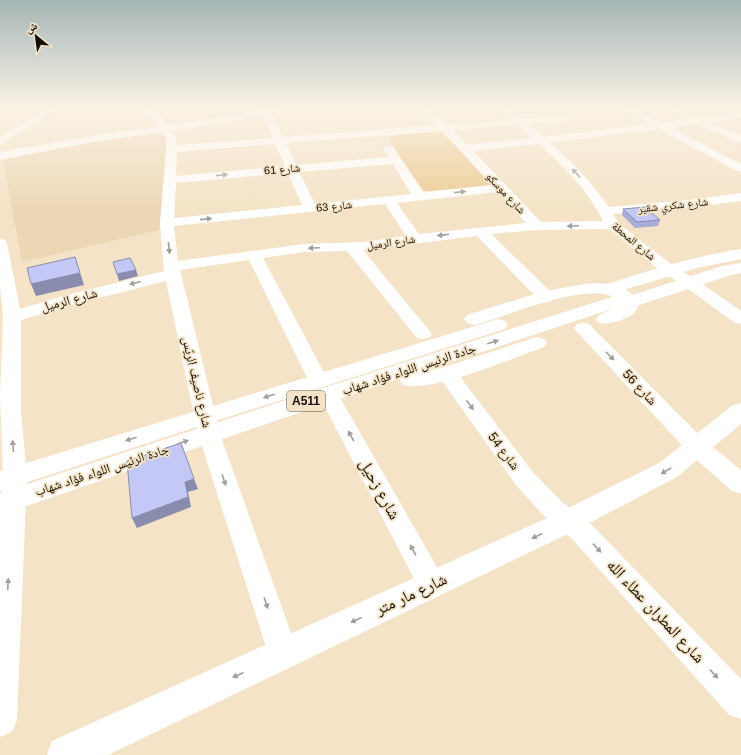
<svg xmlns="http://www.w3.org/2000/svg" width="741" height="755" viewBox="0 0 741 755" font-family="Arial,'Noto Naskh Arabic',sans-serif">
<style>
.built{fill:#ecd7b4}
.green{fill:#ebca91}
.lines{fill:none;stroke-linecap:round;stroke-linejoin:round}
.minor{fill:#fff;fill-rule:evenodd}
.tertiary{fill:#fff;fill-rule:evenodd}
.trunk{fill:#fff;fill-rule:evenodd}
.wall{fill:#a9acd4}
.shaded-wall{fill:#898cac}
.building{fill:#c4c8f6;stroke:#898cac}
.oneway{fill:#a19f9b}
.labels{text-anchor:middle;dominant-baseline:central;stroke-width:3.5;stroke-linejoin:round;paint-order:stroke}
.far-street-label{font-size:11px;fill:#130e05;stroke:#f4e3c6}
.shield{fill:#f4e3c6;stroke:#564e3f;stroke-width:1}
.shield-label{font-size:12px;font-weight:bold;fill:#130e05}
.street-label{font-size:13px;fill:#130e05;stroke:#f4e3c6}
.near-street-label{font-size:16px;fill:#130e05;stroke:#f4e3c6}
</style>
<rect width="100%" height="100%" fill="#f4e3c6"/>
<polygon class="built" points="158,134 166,136 165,173 159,230 22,262 3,160 84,143"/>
<polygon class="green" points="437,132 445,133 490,184 486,186 432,192 423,190 388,138 392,136"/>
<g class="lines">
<g class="minor">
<polygon points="51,107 63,107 0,144 0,137"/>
<path d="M144 107H154L167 126 176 136 177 145 273 138 261 112 266 109 271 112 283 137 437 125 420 107H430L447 125 512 120 498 107H509L522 119 571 115 576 118 571 121 529 124 544 137 649 124 619 107H632L661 123 686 119 664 107H677L698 118 741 112V118L709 122 741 136V143L696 124 671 128 741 164V173L658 129 550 143C573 162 591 182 609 207L688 200 741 193V201L688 208 613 214 618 223 675 267 695 279 741 311V324L735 323 683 285 663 273 609 229 537 230 491 234 552 293 554 297 552 301 546 302 540 301 477 236 363 250 432 334 429 338 423 339 417 338 347 251 304 252 263 258 328 380 325 385 318 387 311 385 308 380 249 260 180 270 220 434 298 653 294 664 283 668 272 664 268 653 198 434 166 281 75 304 21 320V413L27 476 17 720 12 732 0 737V514L3 476 0 396 3 317 0 287V239L5 240 7 243 20 309 63 296 164 271 160 223 166 149V137L159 130ZM518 125 532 138 467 145 453 130ZM442 131 492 185 423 192 393 147H385L383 149 389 157 296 165 286 143ZM275 144 285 166 176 176 177 152ZM539 144C564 167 588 190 603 221L541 222 473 151ZM393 164 411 194 315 204 299 172ZM288 173 302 205 174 218 176 183ZM498 192 526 223 419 234 397 203ZM385 204 406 236 364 242 304 244 178 261 174 226Z"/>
<polygon points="583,323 589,324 705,441 741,470 741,494 732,491 689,453 577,332 574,328 577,324"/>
<polygon points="447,368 454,369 532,471 562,502 591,524 741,679 741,719 729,715 573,540 544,516 516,485 437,374 440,369"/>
<polygon points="328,387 335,389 338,394 442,576 446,585 442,594 432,598 422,594 318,394 321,389"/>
</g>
<g class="tertiary">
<polygon points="271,107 292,107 287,110 218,124 98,141 0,160 0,152 98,135 218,118"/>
<path d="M741 249V259L697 268 610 294 604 293 601 289 604 285C649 271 694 256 741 249Z"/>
<polygon points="741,263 741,273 731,275 630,308 623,306 621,302 623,298 722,266"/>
<polygon points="741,403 741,424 677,477 578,529 108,755 47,755 52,741 558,513 659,463 733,405"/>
</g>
<g class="trunk">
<path d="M595 283C612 284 629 286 639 302 638 306 636 311 633 314 626 320 608 325 599 323L596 319 599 315 615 308 424 371 444 367 537 337 544 339 547 343 544 347C513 358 432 393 403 385L400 380 401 378 0 515V493L320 389 612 297C585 282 505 317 474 325L467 323 464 319 467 315C509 302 551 287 595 283Z"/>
<polygon points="498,319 505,321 508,325 505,329 212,422 0,491 0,471"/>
</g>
</g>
<polygon class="wall" points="623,209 660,220 658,226 635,228 622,215"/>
<g class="shaded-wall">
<polygon points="75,257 84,285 36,296 31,284"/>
<polygon points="136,270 138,276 119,281 117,274"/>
<polygon points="194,479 198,489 188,492 191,507 137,528 132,518 185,482"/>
</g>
<g class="building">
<polygon points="645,207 660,220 637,222 623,209"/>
<polygon points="75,257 80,273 31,284 27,268"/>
<polygon points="130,258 136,270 117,274 113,262"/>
<polygon points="181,443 194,479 185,482 188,497 132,518 127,461"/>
</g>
<defs><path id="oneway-solid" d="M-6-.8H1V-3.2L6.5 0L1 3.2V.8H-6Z"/></defs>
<g class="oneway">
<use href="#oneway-solid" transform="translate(576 173) rotate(-133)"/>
<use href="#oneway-solid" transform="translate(222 175) rotate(-6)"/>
<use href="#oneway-solid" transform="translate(460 192) rotate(-6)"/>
<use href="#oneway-solid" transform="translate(206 219) rotate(-6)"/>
<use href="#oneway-solid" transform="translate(573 226) rotate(178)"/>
<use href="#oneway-solid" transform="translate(443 235) rotate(173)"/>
<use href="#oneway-solid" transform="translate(169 248) rotate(84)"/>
<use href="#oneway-solid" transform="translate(314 248) rotate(178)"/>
<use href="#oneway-solid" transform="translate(135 283) rotate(166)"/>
<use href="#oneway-solid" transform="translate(493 342) rotate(-18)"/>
<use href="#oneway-solid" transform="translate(610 356) rotate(45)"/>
<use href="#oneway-solid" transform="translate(269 396) rotate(163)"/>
<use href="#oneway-solid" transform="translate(470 405) rotate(53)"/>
<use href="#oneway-solid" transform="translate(351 436) rotate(-119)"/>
<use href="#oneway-solid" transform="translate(131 439) rotate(162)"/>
<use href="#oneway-solid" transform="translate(183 442) rotate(-19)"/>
<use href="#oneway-solid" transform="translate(13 446) rotate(-94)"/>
<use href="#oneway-solid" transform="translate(666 471) rotate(149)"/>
<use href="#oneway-solid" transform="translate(224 480) rotate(71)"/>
<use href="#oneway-solid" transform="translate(537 536) rotate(155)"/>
<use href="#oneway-solid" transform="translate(597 548) rotate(47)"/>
<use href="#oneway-solid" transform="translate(413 550) rotate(-119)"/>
<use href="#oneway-solid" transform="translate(8 584) rotate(-87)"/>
<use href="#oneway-solid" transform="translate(266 603) rotate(71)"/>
<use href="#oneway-solid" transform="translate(356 620) rotate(155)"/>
<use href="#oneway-solid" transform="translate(714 674) rotate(47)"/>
<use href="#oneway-solid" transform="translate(238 675) rotate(155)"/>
</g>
<linearGradient id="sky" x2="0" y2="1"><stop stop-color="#a5b5b5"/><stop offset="0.5" stop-color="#faf2e5"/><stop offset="1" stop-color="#faf2e5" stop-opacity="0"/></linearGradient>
<rect width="741" height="213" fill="url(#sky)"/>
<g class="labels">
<g class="far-street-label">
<text transform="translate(282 169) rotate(-5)">شارع 61</text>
<text transform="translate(506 193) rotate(47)">شارع موسكو</text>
<text transform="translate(673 205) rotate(-6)">شارع شكري شقير</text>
<text transform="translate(334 206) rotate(-6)">شارع 63</text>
<text transform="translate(634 241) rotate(40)">شارع المحطة</text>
<text transform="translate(391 242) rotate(-8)">شارع الرميل</text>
</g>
<rect class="shield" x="287" y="391" width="38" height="20" rx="3"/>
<g class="shield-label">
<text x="306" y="401">A511</text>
</g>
<g class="street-label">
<text transform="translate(69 300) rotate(-15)">شارع الرميل</text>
<text transform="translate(409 369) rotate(-18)">جادة الرئيس اللواء فؤاد شهاب</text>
<text transform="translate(197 382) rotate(77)">شارع ناصيف الريّس</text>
<text transform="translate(640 387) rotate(47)">شارع 56</text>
<text transform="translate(504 451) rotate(53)">شارع 54</text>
<text transform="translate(102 470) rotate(-18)">جادة الرئيس اللواء فؤاد شهاب</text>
</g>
<g class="near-street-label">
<text transform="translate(380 489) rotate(61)">شارع زحيل</text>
<text transform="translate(411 594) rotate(-25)">شارع مار متر</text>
<text transform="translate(656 611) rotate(47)">شارع المطران عطاء الله</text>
</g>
</g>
<g transform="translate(36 36) rotate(331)" stroke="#f4e3c6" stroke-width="3" paint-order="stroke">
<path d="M0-3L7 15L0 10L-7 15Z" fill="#130e05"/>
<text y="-6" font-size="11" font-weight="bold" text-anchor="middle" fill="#130e05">ش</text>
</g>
</svg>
